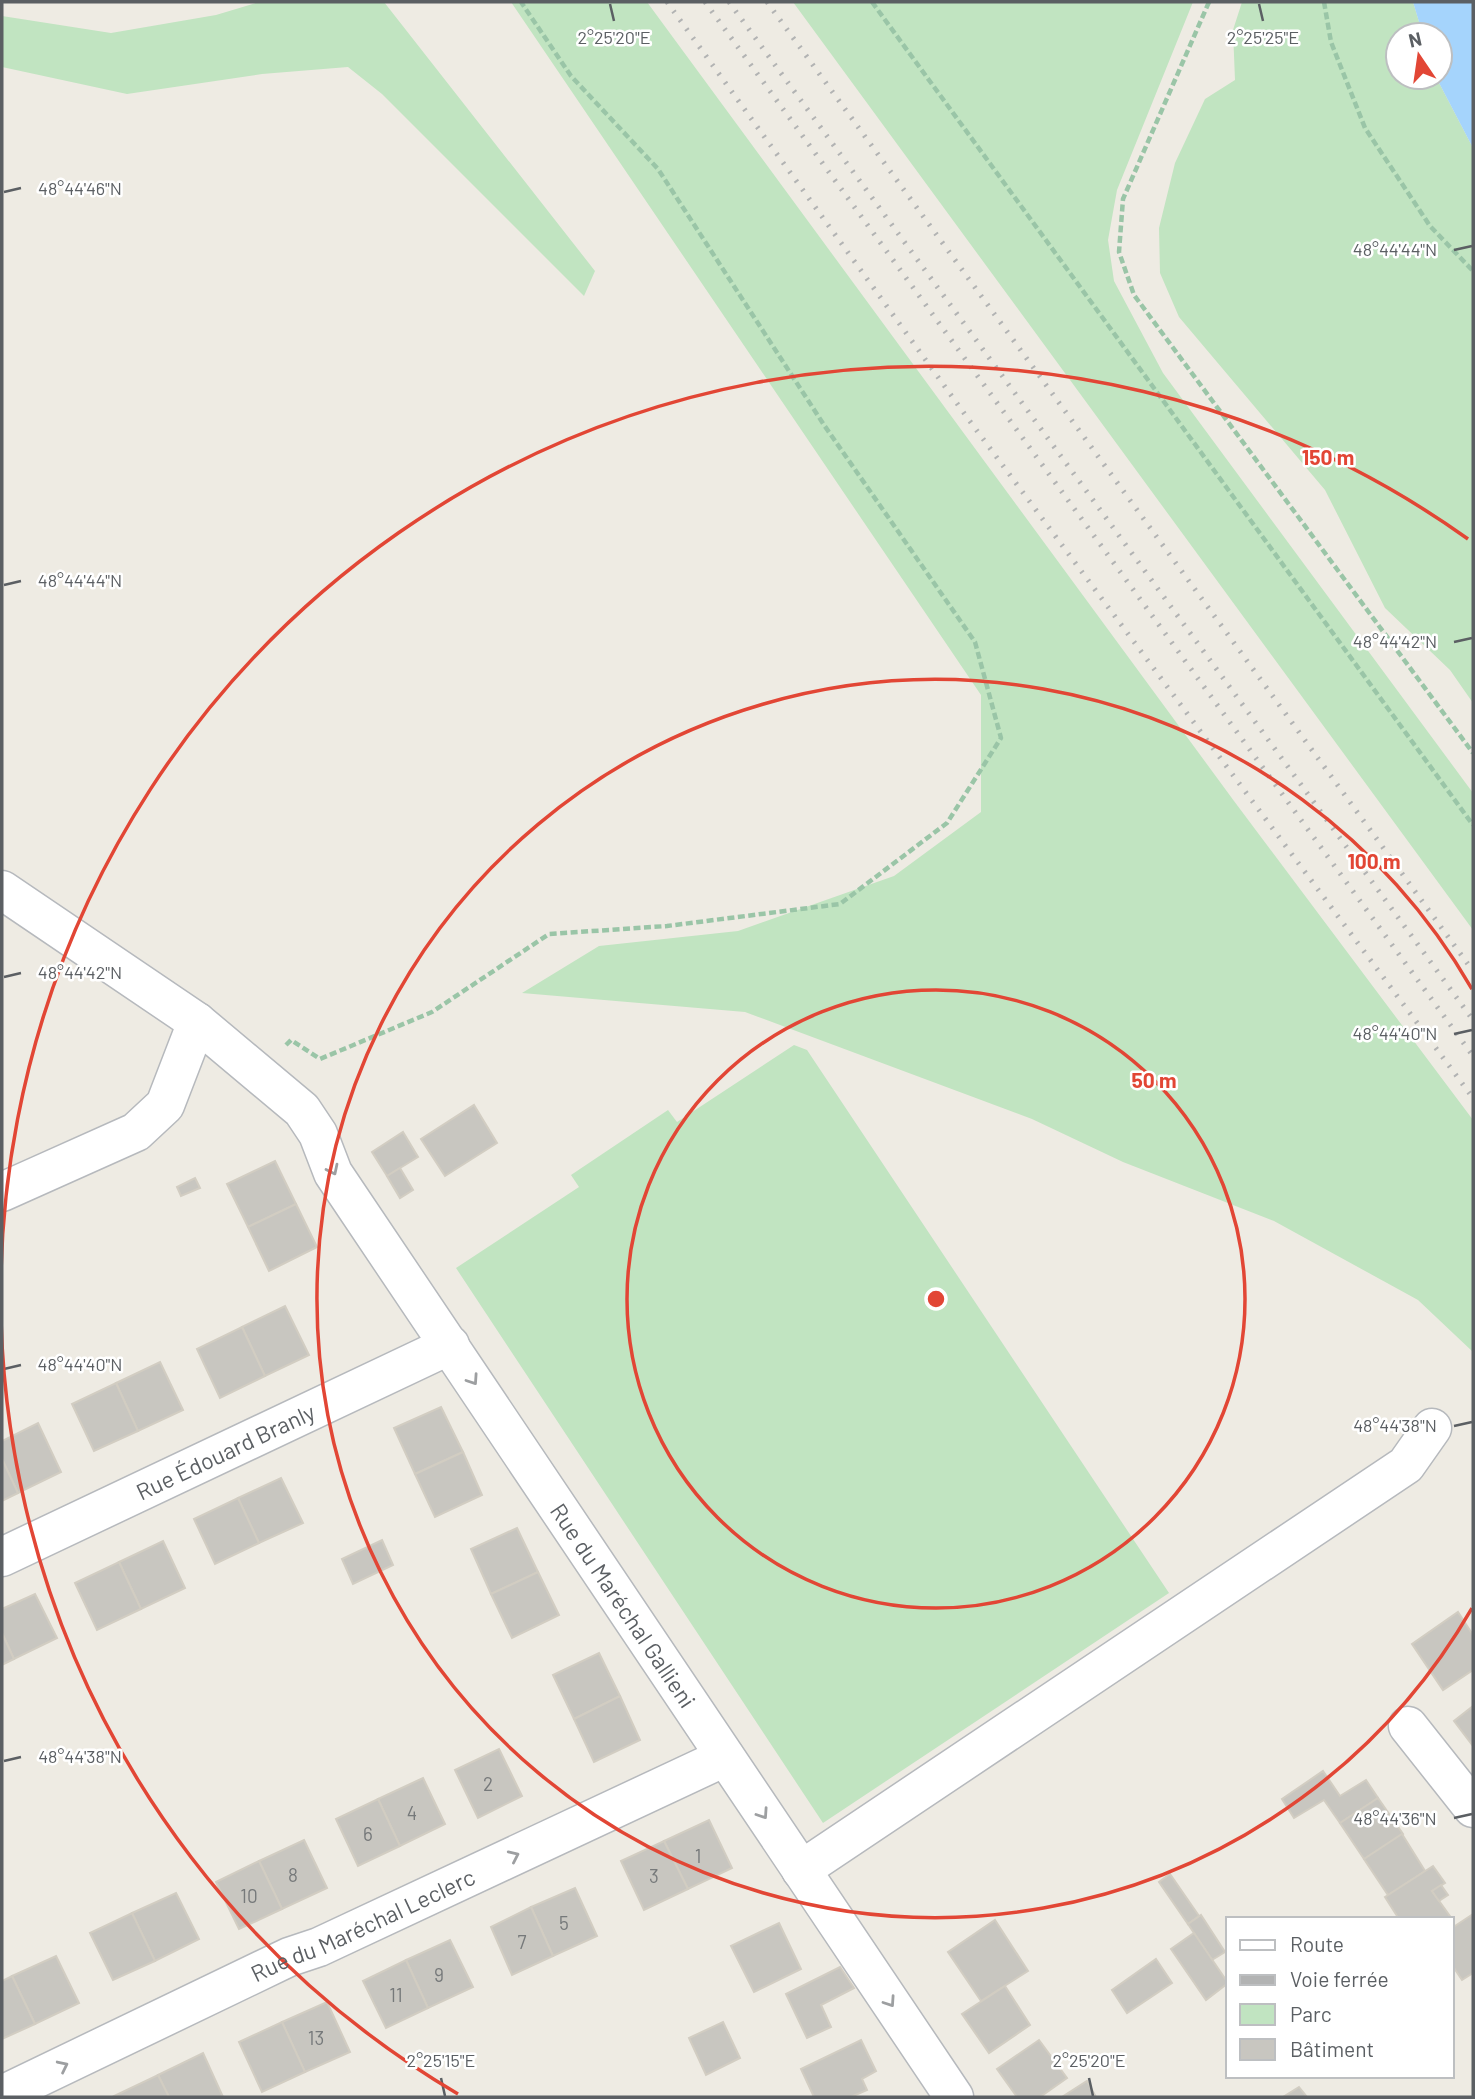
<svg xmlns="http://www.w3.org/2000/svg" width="1475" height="2099" viewBox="0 0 1475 2099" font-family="Barlow,sans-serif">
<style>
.green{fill:#c1e4c1}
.water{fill:#a5d4fc}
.building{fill:#c8c6c0;stroke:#d2cdc2;stroke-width:2}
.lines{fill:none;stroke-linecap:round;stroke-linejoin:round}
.minor-casing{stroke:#b6b9bd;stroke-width:41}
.path{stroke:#9ac5a7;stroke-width:4.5;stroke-dasharray:7 3.5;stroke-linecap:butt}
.minor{stroke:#fff;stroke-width:38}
.rail{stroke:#b2b3b3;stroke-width:5;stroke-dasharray:2 9;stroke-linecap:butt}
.oneway{stroke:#9d9fa1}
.ticks{fill:none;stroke:#5b5f63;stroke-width:2.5}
.ring{fill:none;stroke:#e24635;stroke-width:3.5}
.labels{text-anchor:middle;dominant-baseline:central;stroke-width:5;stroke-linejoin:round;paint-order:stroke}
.number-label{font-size:19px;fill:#76797a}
.street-label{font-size:23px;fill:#5b5f63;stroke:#fff}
.ticks-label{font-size:18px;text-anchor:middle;fill:#5b5f63;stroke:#fff;stroke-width:5;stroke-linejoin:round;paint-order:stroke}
.centre{fill:#e24635;stroke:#fff;stroke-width:3.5}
.ring-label{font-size:21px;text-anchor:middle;font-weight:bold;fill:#e24635;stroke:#fff;stroke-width:5;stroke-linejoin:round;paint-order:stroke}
</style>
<rect width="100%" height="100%" fill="#eeebe3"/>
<g class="green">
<polygon points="259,2 384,2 595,271 584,296 382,94 348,67 262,74 127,94 2,67 2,16 111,33 216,15"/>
<polygon points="511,2 647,2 1234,801 1473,1120 1473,1352 1418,1300 1274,1221 1123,1162 1032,1119 745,1012 522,993 599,946 738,931 894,876 981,812 981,695"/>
<polygon points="793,2 1193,2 1117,190 1108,240 1114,281 1163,373 1473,793 1473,930"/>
<polygon points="1242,2 1413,2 1423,35 1398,35 1398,77 1436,77 1473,148 1473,703 1450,670 1385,608 1325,490 1179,317 1160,273 1159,228 1175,163 1205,99 1235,80 1233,30"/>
<polygon points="794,1045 807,1050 1169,1593 823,1823 456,1268 579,1187 571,1175 668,1110 677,1122"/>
</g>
<polygon class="water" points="1413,2 1473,2 1473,148 1436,77 1440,77 1440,35 1423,35"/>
<g class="building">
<polygon points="474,1105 497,1143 445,1176 421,1139"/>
<polygon points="403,1132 418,1157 387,1176 372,1152"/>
<polygon points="275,1161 296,1204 248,1227 227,1184"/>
<polygon points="400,1168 413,1190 400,1198 387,1176"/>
<polygon points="195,1178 200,1188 181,1196 177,1187"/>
<polygon points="296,1204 317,1247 269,1271 248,1227"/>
<polygon points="285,1306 309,1355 265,1376 242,1327"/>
<polygon points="242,1327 265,1376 220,1398 197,1349"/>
<polygon points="160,1362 183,1410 138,1431 116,1383"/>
<polygon points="116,1383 138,1431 94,1451 72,1404"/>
<polygon points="441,1407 463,1452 415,1474 394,1428"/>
<polygon points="38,1423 61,1472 18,1493 2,1459 2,1441"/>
<polygon points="463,1452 482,1495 435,1517 415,1474"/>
<polygon points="2,1459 18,1493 2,1501"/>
<polygon points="281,1478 303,1523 259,1543 238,1498"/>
<polygon points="238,1498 259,1543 215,1564 194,1519"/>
<polygon points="517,1528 538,1572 491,1594 471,1549"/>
<polygon points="382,1540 393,1565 353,1584 342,1559"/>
<polygon points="163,1541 185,1588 141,1609 119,1562"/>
<polygon points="119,1562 141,1609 97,1630 75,1583"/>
<polygon points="538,1572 559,1615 512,1638 491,1594"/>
<polygon points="35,1594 57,1638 14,1659 2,1633 2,1609"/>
<polygon points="1458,1612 1473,1635 1473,1670 1443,1690 1412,1644"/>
<polygon points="2,1633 14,1659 2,1665"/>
<polygon points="599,1653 620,1696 574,1719 553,1675"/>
<polygon points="620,1696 640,1740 594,1762 574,1719"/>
<polygon points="1473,1706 1473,1746 1454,1721"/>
<polygon points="499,1749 522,1796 478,1818 455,1770"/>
<polygon points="1323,1771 1340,1796 1366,1780 1378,1798 1340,1823 1324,1800 1294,1818 1282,1799"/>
<polygon points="423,1778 445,1824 400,1846 378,1799"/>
<polygon points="1378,1798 1403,1834 1364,1859 1340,1823"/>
<polygon points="378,1799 400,1846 358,1866 336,1819"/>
<polygon points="709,1820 732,1868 688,1889 664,1841"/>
<polygon points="1402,1834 1425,1871 1388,1895 1364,1859"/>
<polygon points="304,1840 327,1888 282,1909 259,1861"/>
<polygon points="664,1841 688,1889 644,1910 621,1861"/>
<polygon points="259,1861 282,1909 239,1929 216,1882"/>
<polygon points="1433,1866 1445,1883 1432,1891 1452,1919 1399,1919 1385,1897"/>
<polygon points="1170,1874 1199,1916 1188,1924 1159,1882"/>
<polygon points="1441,1885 1448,1895 1439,1901 1432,1891"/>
<polygon points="575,1888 597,1936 553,1956 531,1907"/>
<polygon points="176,1893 199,1939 155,1961 132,1913"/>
<polygon points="531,1907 553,1956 512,1975 491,1927"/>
<polygon points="132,1913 155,1961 113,1980 90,1933"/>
<polygon points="1473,1914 1473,1973 1462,1980 1452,1965 1452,1928"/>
<polygon points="1201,1915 1225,1952 1212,1960 1188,1924"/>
<polygon points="995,1920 1028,1971 981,2001 948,1952"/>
<polygon points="779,1923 801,1969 754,1992 731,1946"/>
<polygon points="1194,1933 1228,1983 1206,2000 1171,1949"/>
<polygon points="450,1940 473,1987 428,2008 406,1960"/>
<polygon points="56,1956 79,2003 35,2024 12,1976"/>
<polygon points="1156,1959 1172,1983 1127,2013 1112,1990"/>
<polygon points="406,1960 428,2008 386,2028 363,1981"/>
<polygon points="840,1967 854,1988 821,2005 831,2027 807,2038 786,1994"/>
<polygon points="12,1976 35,2024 2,2039 2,1981"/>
<polygon points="1005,1986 1030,2025 989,2053 962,2014"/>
<polygon points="327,2002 350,2052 305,2072 282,2022"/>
<polygon points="282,2022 305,2072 262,2092 239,2042"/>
<polygon points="723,2022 740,2058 706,2075 689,2038"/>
<polygon points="861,2040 876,2071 862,2079 867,2090 851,2097 814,2097 801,2069"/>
<polygon points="1039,2040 1067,2078 1040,2097 1017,2097 997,2069"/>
<polygon points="203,2053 223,2097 169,2097 158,2075"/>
<polygon points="158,2075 169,2097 115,2097 114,2096"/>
<polygon points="1087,2081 1096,2097 1062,2097"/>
<polygon points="1299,2087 1307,2097 1283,2097"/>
</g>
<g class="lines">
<g class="minor-casing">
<g id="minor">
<path id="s1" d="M2 890 197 1022 302 1110 318 1134 333 1173 954 2097"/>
<polyline points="2,1192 136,1132 165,1105 197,1022"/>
<path id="s2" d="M2 1557 450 1345"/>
<polyline points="1408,1726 1473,1808"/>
<polyline points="801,1870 1406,1465 1432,1428"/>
<path id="s3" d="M2 2095 289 1957 319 1947 725 1757"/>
</g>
</g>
<g class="path">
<polyline points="872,2 1473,825"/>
<polyline points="1209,2 1123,199 1119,252 1134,295 1473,753"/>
<polyline points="1324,2 1331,42 1365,128 1430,226 1473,271"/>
<polyline points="286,1045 291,1040 320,1059 432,1012 549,934 667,926 840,904 947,823 1001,738 975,642 824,425 658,169 571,76 521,2"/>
</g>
<use href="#minor" class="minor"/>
<g class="rail">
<polyline points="667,2 969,420 1473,1098"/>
<polyline points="705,2 1473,1056"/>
<polyline points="729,2 1473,1020"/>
<polyline points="767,2 1473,971"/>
</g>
</g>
<defs><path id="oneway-chevron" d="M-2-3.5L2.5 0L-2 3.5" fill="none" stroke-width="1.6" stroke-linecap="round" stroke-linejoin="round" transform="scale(1.75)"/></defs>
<g class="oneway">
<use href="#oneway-chevron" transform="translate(333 1170) rotate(64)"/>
<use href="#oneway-chevron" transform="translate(473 1380) rotate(56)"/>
<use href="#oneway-chevron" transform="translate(763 1814) rotate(56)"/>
<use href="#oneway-chevron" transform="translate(514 1856) rotate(-25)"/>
<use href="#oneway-chevron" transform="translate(890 2002) rotate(56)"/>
<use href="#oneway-chevron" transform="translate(63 2066) rotate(-26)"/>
</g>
<path class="ticks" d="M610 4 614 21M1259 4 1263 21M4 192 21 188M1454 250 1472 246M4 585 21 581M1454 642 1472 638M4 977 21 973M1454 1034 1472 1030M4 1369 21 1365M1454 1426 1472 1422M4 1761 21 1757M1454 1818 1472 1814M441 2078 445 2096M1089 2078 1093 2096"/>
<g class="ring">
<circle cx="936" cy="1299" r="309"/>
<path d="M1472 1608A619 619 0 1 1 1472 989"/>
<path d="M458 2094A928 928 0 1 1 1468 539"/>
</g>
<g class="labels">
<g class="number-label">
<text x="488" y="1783">2</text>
<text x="412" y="1812">4</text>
<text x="368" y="1833">6</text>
<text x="698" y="1855">1</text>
<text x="293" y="1874">8</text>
<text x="654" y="1875">3</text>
<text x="249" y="1895">10</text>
<text x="564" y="1922">5</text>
<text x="522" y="1941">7</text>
<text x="439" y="1974">9</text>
<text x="396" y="1994">11</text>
<text x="316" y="2037">13</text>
</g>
<g class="street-label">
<text stroke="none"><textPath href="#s2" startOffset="247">Rue Édouard Branly</textPath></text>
<text stroke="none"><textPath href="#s1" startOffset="964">Rue du Maréchal Gallieni</textPath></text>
<text stroke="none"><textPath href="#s3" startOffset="399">Rue du Maréchal Leclerc</textPath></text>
</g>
</g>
<g class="ticks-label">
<text x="614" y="44">2°25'20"E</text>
<text x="1263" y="44">2°25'25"E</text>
<text x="80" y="195">48°44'46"N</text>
<text x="1395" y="256">48°44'44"N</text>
<text x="80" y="587">48°44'44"N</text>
<text x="1395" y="648">48°44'42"N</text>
<text x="80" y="979">48°44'42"N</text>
<text x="1395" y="1040">48°44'40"N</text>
<text x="80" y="1371">48°44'40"N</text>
<text x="1395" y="1432">48°44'38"N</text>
<text x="80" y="1763">48°44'38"N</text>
<text x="1395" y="1825">48°44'36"N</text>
<text x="441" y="2067">2°25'15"E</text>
<text x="1089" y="2067">2°25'20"E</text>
</g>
<circle cx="936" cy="1299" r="10" class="centre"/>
<g class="ring-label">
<text x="1328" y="465">150 m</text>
<text x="1374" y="869">100 m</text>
<text x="1154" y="1088">50 m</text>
</g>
<rect width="1475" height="2099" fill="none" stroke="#5b5f63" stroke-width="7"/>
<rect x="1226" y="1917" width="228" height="161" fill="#ffffff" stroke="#bdbfc1" stroke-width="2"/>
<rect x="1240" y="1940" width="35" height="10" fill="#ffffff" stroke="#bdbfc1" stroke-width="2"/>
<text x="1290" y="1952" font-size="21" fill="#5b5f63">Route</text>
<rect x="1240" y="1975" width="35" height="10" fill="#b2b3b3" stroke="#bdbfc1" stroke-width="2"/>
<text x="1290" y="1987" font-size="21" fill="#5b5f63">Voie ferrée</text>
<rect x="1240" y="2004" width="35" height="21" fill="#c1e4c1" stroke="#bdbfc1" stroke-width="2"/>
<text x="1290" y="2022" font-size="21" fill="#5b5f63">Parc</text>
<rect x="1240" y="2039" width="35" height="21" fill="#c8c6c0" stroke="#bdbfc1" stroke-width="2"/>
<text x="1290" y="2057" font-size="21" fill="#5b5f63">Bâtiment</text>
<g transform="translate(1419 56) rotate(347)"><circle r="33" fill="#ffffff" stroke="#bdbfc1" stroke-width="2"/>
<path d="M0-5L12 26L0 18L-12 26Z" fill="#e24635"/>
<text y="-10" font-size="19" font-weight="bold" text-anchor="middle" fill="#5b5f63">N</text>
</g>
</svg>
